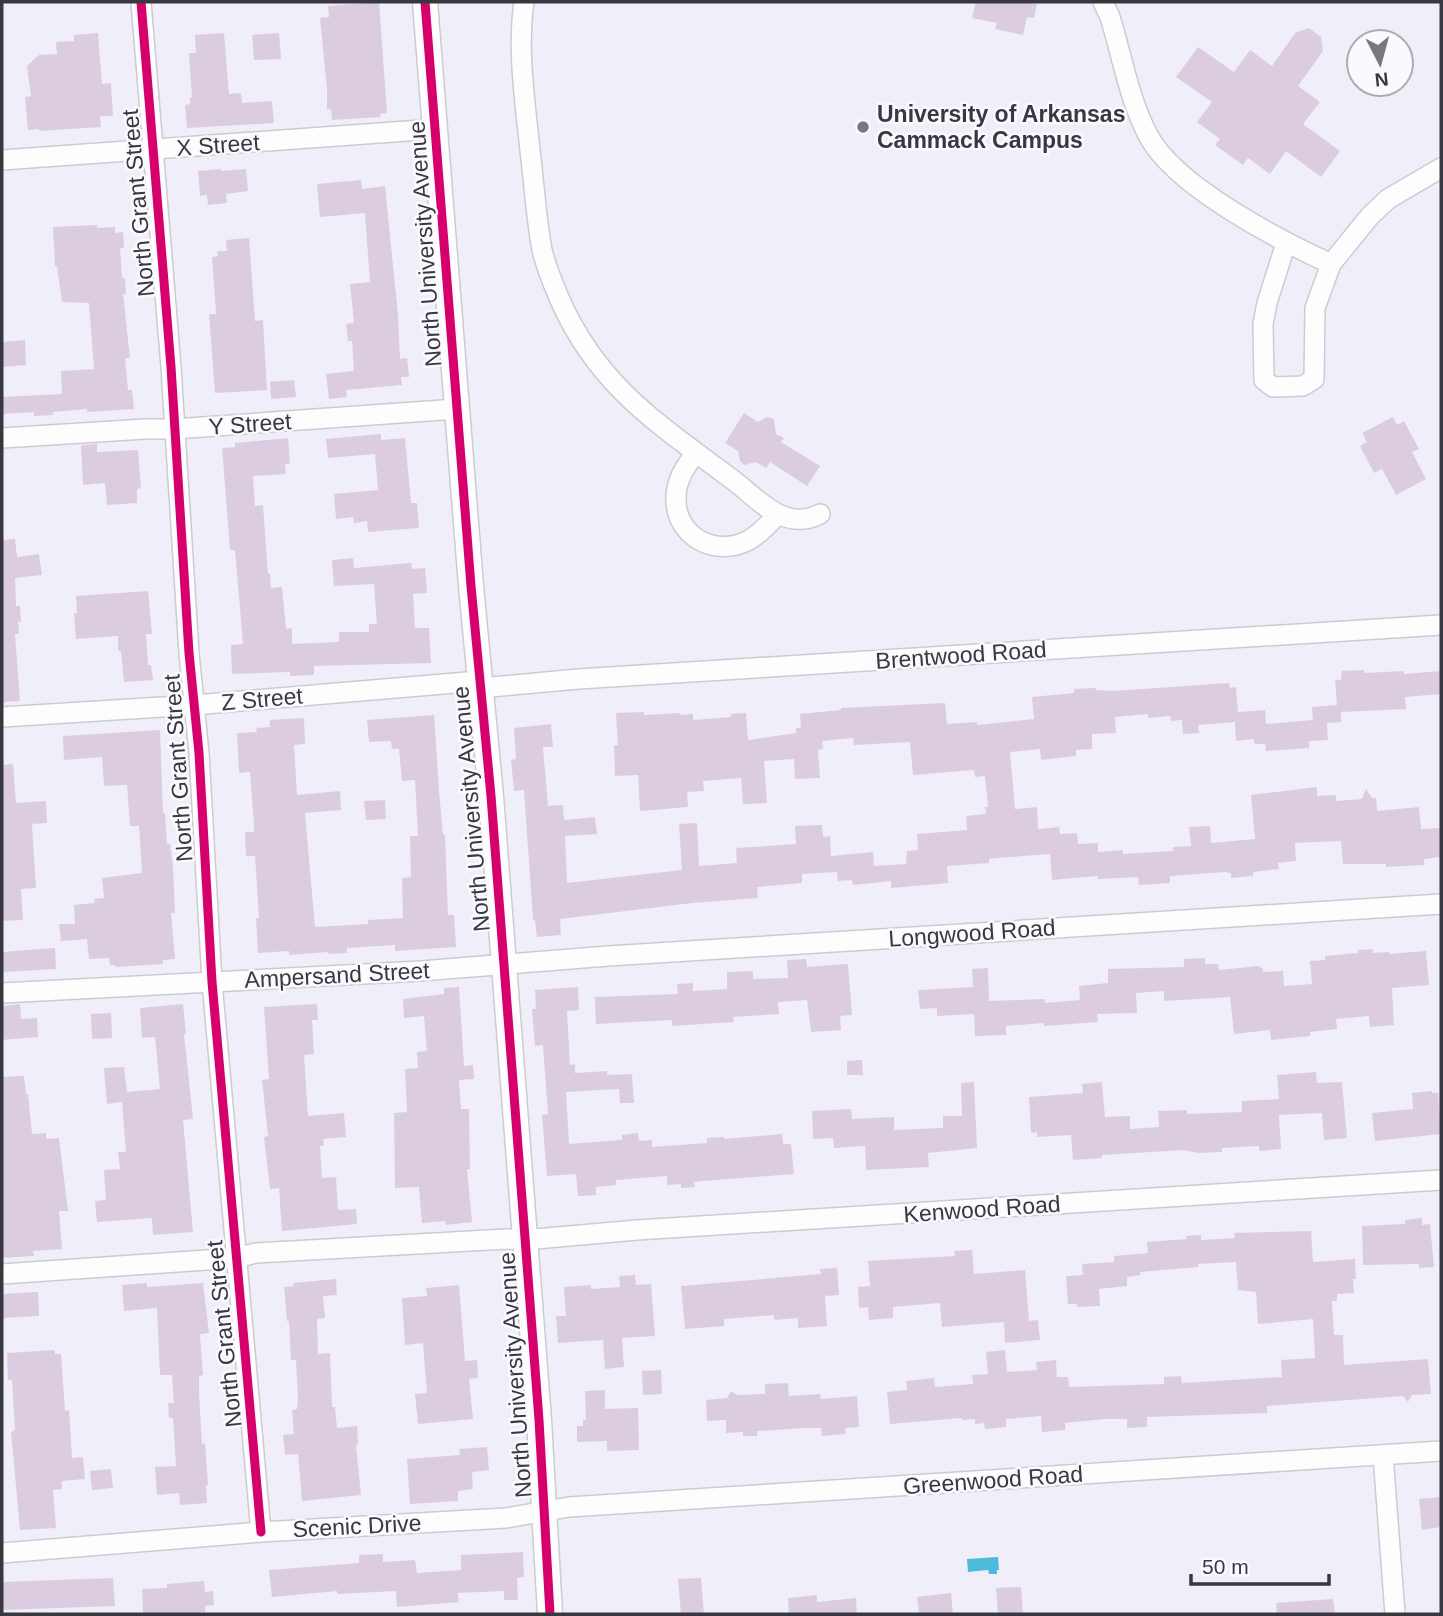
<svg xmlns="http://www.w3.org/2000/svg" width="1443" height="1616" viewBox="0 0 1443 1616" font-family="Helvetica,sans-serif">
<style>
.water{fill:#4cbbd9}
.building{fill:#dbcddf}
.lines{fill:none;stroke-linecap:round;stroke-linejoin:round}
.minor-casing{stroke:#cccbd3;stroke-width:22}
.tertiary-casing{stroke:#cccbd3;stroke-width:27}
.minor{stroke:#fdfdfe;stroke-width:19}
.tertiary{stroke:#fdfdfe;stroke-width:24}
.cycleway-casing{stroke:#fafafe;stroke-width:13}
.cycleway{stroke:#d6006c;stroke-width:9}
.poi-dot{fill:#797881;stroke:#fafafe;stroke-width:2.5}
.labels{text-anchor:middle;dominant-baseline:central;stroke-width:5;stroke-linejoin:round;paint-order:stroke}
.poi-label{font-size:23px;font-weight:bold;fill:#393840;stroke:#fafafe;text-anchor:start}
.street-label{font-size:23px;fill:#393840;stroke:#fafafe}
</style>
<rect width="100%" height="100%" fill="#f0eff9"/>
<polygon class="water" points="998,1557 999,1570 997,1570 997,1574 989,1574 988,1570 968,1572 967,1559"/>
<g class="building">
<polygon points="379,2 387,113 380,114 381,117 332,120 331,109 327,110 327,89 320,18 329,17 328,6"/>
<polygon points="976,2 1023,2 1037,4 1034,18 1027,17 1023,35 995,29 997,23 972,18"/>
<polygon points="1309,28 1321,37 1323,51 1298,86 1320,102 1303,124 1340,151 1321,177 1286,151 1270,174 1248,158 1243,165 1215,145 1220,139 1197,122 1212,102 1176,77 1198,47 1234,72 1250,50 1272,66 1295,33"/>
<polygon points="98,33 102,84 111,83 113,116 100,116 101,127 39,131 39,129 28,130 25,97 31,96 27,66 39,55 57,54 56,42 74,41 74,35"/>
<polygon points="224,33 229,94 241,93 242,103 272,101 274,123 187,128 185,105 190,104 190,97 192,97 189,53 196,53 195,35"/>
<polygon points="279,33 281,59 254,60 252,35"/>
<polygon points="221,169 221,171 246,169 248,191 226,194 227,203 208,205 207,195 200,196 198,171"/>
<polygon points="361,180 362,189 385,186 398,315 400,359 407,358 409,377 401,377 402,385 346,390 347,397 329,399 326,374 354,371 352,341 348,341 346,324 354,323 350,284 370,282 365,213 320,217 317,184"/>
<polygon points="97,225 97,228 115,227 115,233 123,232 124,248 120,248 122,278 125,278 126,294 123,294 130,358 125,358 128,390 132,390 134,409 87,412 87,409 53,412 53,415 34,416 34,412 2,414 2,397 62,394 61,371 94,369 89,303 62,302 57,266 55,266 53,227"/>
<polygon points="249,238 255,321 263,320 267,390 215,393 209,314 216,314 212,257 218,256 217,251 227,251 226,240"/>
<polygon points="25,340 26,365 2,367 2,342"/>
<polygon points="294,380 296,397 271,399 270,382"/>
<polygon points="744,413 758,422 767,417 774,419 776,434 784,438 781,442 820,466 807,486 770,462 766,468 756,462 744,465 740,461 738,451 725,443"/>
<polygon points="1393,417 1397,425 1404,421 1419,449 1412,452 1426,479 1396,495 1382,469 1374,473 1360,446 1367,442 1362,433"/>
<polygon points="381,434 381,440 405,438 411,503 417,503 419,528 368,532 367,521 354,523 353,517 336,519 334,494 378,490 375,454 328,458 326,439"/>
<polygon points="288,438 290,464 285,464 286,474 253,476 255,506 263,505 268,574 270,574 271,588 282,587 286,629 292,628 292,644 339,642 339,632 369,632 369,624 377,624 374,584 334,586 332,560 353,558 354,568 411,563 412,569 425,568 427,593 413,594 415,628 429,628 431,663 314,666 314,675 290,676 290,672 232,674 231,645 243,644 235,550 230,550 222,448 235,447 235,443"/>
<polygon points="97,444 97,452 138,450 141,488 137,489 137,503 107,505 105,483 83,485 81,445"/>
<polygon points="15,539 17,557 39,554 42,575 15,578 16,606 20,606 21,622 18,622 19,634 15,634 20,701 2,702 2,540"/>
<polygon points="148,591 152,634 146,634 148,665 151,665 153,680 124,682 121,651 118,651 118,636 76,639 74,613 77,613 76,596"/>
<polygon points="1364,670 1364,673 1404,671 1404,674 1441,671 1441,694 1405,697 1406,709 1341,712 1341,722 1327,723 1328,740 1309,741 1309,748 1266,751 1265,744 1255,744 1253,739 1236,741 1235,722 1198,725 1199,733 1183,734 1182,720 1171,721 1170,716 1148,718 1148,714 1115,717 1116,733 1092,734 1092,749 1076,750 1076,756 1041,760 1040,749 1010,752 1015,809 1037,807 1038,829 1059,827 1060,834 1077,833 1078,844 1098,843 1098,852 1123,850 1123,854 1173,851 1173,847 1191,846 1189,827 1210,826 1211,843 1255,839 1251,795 1317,787 1317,796 1336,795 1336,801 1362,799 1366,789 1372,798 1376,798 1377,811 1419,807 1421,829 1441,828 1441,857 1424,859 1424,865 1386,867 1386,864 1343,864 1341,841 1295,843 1296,861 1278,863 1279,869 1253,872 1253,876 1231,878 1231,873 1225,872 1170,876 1170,883 1139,885 1138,877 1098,879 1097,876 1052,880 1050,854 997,858 989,859 989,863 947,866 948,883 891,888 891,881 853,885 852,880 838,881 837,872 802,874 802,883 757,887 758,898 692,903 560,919 561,935 537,937 535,920 533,920 524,790 514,791 511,760 516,759 514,728 551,724 553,747 543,747 548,806 563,805 564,820 595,817 597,834 565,836 567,883 682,870 679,824 697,823 699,866 737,863 736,848 796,844 795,826 822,825 823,837 830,836 831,856 873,852 874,866 906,864 907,851 918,850 917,834 967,830 966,816 986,814 985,807 988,807 985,776 975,777 974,770 913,775 910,742 854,745 853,738 822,741 823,749 818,750 820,778 795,779 794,759 764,761 767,803 743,804 741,778 703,781 704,791 687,792 688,807 640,811 638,775 615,776 614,745 618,745 616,713 644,712 644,715 680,713 680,715 693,714 693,720 731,717 731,714 746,713 748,740 796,733 796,728 801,728 800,714 841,710 841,708 945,703 947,724 977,722 977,725 1034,719 1032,697 1074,693 1074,689 1096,688 1096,690 1113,691 1229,683 1230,688 1236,687 1238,712 1265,710 1266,724 1313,720 1312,707 1337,705 1335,680 1341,680 1342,671"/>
<polygon points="434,715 439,790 443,835 445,835 448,915 454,915 456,947 395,951 395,945 347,948 347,953 328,954 328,952 289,955 289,951 258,953 256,918 259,918 255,856 246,856 245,832 254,832 254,826 250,772 239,773 237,733 257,732 256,728 270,727 270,720 304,718 305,744 294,745 297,795 340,791 341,810 305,813 315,927 368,924 368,920 403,918 402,878 411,877 410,836 418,836 415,780 402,781 399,749 392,749 391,741 369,742 367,720"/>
<polygon points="160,730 163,813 165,813 167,844 170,844 173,866 175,913 171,913 175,959 163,960 163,964 116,967 115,965 110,965 109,958 89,959 87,939 61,941 59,924 75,924 74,905 95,903 94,899 104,898 102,878 142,873 139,826 130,826 127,785 104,786 102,757 64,760 63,736"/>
<polygon points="13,764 16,803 46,801 47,823 32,824 36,888 21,889 23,920 2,921 2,765"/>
<polygon points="385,800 386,819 366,820 364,801"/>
<polygon points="55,948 56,969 2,972 2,952"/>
<polygon points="1373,949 1373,953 1389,952 1389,954 1426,951 1429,985 1392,988 1394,1025 1370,1027 1369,1016 1336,1019 1337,1029 1310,1032 1310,1036 1271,1040 1270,1030 1234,1034 1230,997 1164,1001 1164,991 1136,993 1137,1013 1097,1014 1098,1022 1044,1026 1044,1023 1006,1026 1006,1035 975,1036 974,1014 937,1016 937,1008 920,1009 918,990 973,987 972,969 988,968 989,1001 1045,999 1045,1003 1080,1000 1079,986 1108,983 1108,969 1184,967 1184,959 1205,958 1205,964 1218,964 1219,970 1258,966 1263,969 1263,972 1283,971 1284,986 1312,984 1310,961 1325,960 1325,956 1358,953 1358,950"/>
<polygon points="806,959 807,967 848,964 852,1015 840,1016 841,1030 811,1032 807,1000 778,1002 779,1014 733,1017 734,1022 672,1026 672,1020 596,1024 595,997 678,994 677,984 693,983 693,991 727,989 727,972 753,971 753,979 788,978 787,960"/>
<polygon points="459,987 464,1066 473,1065 474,1079 459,1080 461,1109 469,1109 470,1169 467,1169 472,1222 446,1225 445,1221 422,1223 419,1187 395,1188 394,1113 407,1112 405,1069 418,1068 417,1052 427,1051 424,1016 404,1018 403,999 444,994 444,988"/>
<polygon points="578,987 579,1010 567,1011 570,1065 575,1064 575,1073 607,1071 607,1075 632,1074 634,1103 620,1103 619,1089 566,1092 569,1144 622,1140 622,1135 638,1133 639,1141 652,1140 652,1147 707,1143 707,1138 724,1137 724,1139 782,1134 783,1144 791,1144 794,1174 703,1181 694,1182 695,1187 681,1188 681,1184 667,1185 667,1176 616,1180 616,1185 596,1187 596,1195 578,1196 576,1174 547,1176 542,1115 548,1114 543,1045 535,1046 532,1009 536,1009 535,990"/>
<polygon points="20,1004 21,1019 37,1018 38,1037 2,1040 2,1006"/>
<polygon points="183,1004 186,1034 184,1034 193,1119 183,1120 193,1232 153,1235 152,1218 97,1222 95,1201 106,1200 104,1170 120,1169 118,1152 126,1152 122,1102 107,1104 104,1068 124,1067 127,1092 160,1089 155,1037 142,1038 140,1008"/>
<polygon points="317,1004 318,1020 312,1020 314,1054 304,1055 308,1116 344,1113 346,1137 323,1139 324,1146 320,1146 322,1178 336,1177 338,1210 356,1209 357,1224 282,1231 279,1188 270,1189 264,1137 268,1136 262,1080 269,1079 264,1007"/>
<polygon points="111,1013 112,1038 92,1039 91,1014"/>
<polygon points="862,1060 863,1075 847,1075 847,1061"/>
<polygon points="1316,1072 1317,1083 1342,1082 1347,1138 1324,1140 1322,1113 1279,1115 1281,1149 1259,1151 1259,1146 1222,1148 1222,1152 1198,1153 1184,1150 1102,1155 1102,1158 1073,1160 1071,1135 1037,1137 1037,1132 1031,1133 1029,1097 1083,1093 1082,1084 1102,1082 1105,1117 1130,1116 1130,1129 1159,1127 1158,1111 1187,1110 1187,1114 1242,1112 1242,1101 1279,1099 1277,1075"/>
<polygon points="24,1076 26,1095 28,1094 32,1134 46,1133 46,1139 59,1138 68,1211 59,1211 62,1249 33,1251 34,1256 2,1258 2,1077"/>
<polygon points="974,1082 977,1148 928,1153 929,1167 866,1170 865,1146 834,1148 833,1138 813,1139 812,1111 851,1109 852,1119 894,1117 894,1130 943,1128 943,1116 962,1116 961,1083"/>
<polygon points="1432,1091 1432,1093 1438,1093 1441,1134 1375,1141 1372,1113 1413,1109 1412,1093"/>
<polygon points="1422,1218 1422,1225 1430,1224 1434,1267 1419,1268 1419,1264 1363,1265 1362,1226 1405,1224 1405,1220"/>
<polygon points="1311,1231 1313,1262 1355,1259 1356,1279 1353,1279 1354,1293 1337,1294 1337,1301 1332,1301 1334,1335 1343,1335 1344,1365 1428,1359 1431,1394 1412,1395 1408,1402 1403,1396 1267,1406 1267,1413 1147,1417 1147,1427 1127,1428 1127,1419 1105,1419 1065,1423 1065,1430 1042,1432 1041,1416 1006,1419 1006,1427 985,1429 984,1423 975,1424 975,1419 962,1420 961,1418 890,1424 887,1392 907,1390 906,1381 934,1378 935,1387 973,1384 972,1375 988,1374 986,1352 1005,1350 1007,1372 1037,1370 1036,1362 1056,1360 1057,1377 1068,1377 1069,1387 1164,1384 1164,1377 1181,1376 1182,1383 1282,1377 1281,1360 1315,1358 1313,1319 1258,1324 1256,1292 1238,1290 1236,1262 1198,1264 1198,1267 1140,1272 1141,1275 1127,1277 1127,1286 1099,1289 1100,1306 1077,1307 1077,1304 1068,1304 1066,1276 1083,1275 1082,1264 1114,1262 1114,1256 1148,1253 1147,1242 1187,1239 1186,1236 1201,1235 1201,1240 1235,1238 1234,1233"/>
<polygon points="972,1250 974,1274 1025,1270 1029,1321 1038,1320 1040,1340 1005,1343 1004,1322 942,1327 940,1303 893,1307 893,1318 869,1320 868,1307 859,1308 858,1287 870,1286 868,1261 955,1256 954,1251"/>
<polygon points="837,1268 839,1295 825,1296 827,1326 798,1328 798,1318 774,1320 774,1315 724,1319 724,1326 685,1329 681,1286 821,1274 820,1269"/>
<polygon points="635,1275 636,1285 651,1284 655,1336 622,1338 624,1367 605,1369 603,1340 558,1343 556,1316 566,1316 564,1287 591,1285 591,1289 620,1287 619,1276"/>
<polygon points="336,1279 337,1295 323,1296 325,1318 317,1319 318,1354 330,1353 332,1407 335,1407 337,1428 357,1426 358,1444 356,1445 361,1495 302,1501 298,1454 285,1455 283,1435 294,1434 292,1410 297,1409 298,1398 296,1360 291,1360 289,1321 287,1321 284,1287 294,1286 293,1283"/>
<polygon points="147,1283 147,1287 203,1283 209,1333 200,1334 203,1375 199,1376 199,1393 202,1444 205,1443 208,1485 206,1485 207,1503 180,1505 179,1493 157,1495 155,1467 176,1466 173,1418 169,1418 168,1403 174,1403 172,1375 160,1375 157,1308 124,1311 122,1285"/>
<polygon points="459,1285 465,1361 477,1360 478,1378 469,1379 473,1419 418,1424 415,1394 427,1393 423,1343 405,1345 402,1298 427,1296 426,1288"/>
<polygon points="38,1292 39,1316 2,1318 2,1294"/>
<polygon points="55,1350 55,1354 61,1354 65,1411 69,1410 72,1458 83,1457 85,1479 62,1481 62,1489 53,1490 56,1528 20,1530 11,1432 15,1430 12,1380 8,1380 7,1353"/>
<polygon points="661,1370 662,1394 643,1395 642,1371"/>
<polygon points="788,1383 789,1396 820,1394 821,1399 857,1396 859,1427 845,1428 846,1434 822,1436 821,1428 805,1428 757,1431 757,1436 743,1436 743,1432 726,1433 726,1420 707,1421 706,1400 727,1398 731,1391 737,1395 765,1394 765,1384"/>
<polygon points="605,1390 605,1409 638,1408 639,1450 607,1451 607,1441 577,1442 577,1426 583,1426 583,1420 586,1420 585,1391"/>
<polygon points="487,1447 489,1470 472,1472 473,1489 458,1491 458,1501 410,1504 407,1459 460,1455 459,1449"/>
<polygon points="111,1469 113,1488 92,1490 90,1471"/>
<polygon points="1441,1497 1441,1527 1422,1530 1419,1499"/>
<polygon points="523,1552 524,1577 517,1578 518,1600 504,1600 504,1591 458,1593 459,1602 397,1607 396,1591 337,1594 337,1591 272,1597 269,1570 359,1563 359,1555 383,1554 383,1562 415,1560 417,1573 461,1570 461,1555"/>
<polygon points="113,1578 115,1606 2,1610 2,1582"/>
<polygon points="701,1578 704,1614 681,1614 678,1579"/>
<polygon points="204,1581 205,1592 213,1591 214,1605 205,1606 205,1612 196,1614 143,1614 142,1589 167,1588 167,1584"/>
<polygon points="1021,1587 1023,1614 998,1614 996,1588"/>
<polygon points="951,1593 953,1614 919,1614 917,1597"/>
<polygon points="817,1595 817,1602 856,1598 857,1614 789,1614 788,1598"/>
<polygon points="1333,1599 1335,1614 1277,1614 1276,1603"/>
</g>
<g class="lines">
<g class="minor-casing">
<g id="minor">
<polyline points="141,2 171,367 189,653 199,753 212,982 261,1532"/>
<path d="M524 2C517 50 525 101 530 150 534 183 536 217 542 250 546 267 553 284 560 300 598 386 657 423 729 477 757 497 783 533 820 514"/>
<path d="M1103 2 1110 17C1122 56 1129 99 1148 135 1174 186 1279 240 1331 264"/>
<polyline points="2,160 435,129"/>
<polyline points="1286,243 1267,303 1263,324 1264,380 1273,387 1303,386 1314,379 1315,308 1331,264 1370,216 1388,199 1441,168"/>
<polyline points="2,438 145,429 174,429 457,409"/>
<path d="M695 454C685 467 676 480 676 498 675 537 716 558 749 540 760 534 769 524 777 515"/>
<polyline points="480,688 578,679 1441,625"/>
<polyline points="2,717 194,705 479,681"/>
<polyline points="2,993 421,971 608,956 1441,904"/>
<polyline points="2,1274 236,1258 256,1253 506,1239 524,1240 637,1230 1441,1180"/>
<polyline points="1383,1455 1395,1614"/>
<polyline points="2,1553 261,1532 506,1518 569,1507 1441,1451"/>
</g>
</g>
<g class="tertiary-casing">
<polyline id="tertiary" points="425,2 471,586 491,796 539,1420 550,1614"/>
</g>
<use href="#minor" class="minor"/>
<use href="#tertiary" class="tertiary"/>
<g class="cycleway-casing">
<g id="cycleway">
<polyline points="141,2 171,367 189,653 199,753 212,982 261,1532"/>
<polyline points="425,2 471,586 491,796 539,1420 550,1614"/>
</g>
</g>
<use href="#cycleway" class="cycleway"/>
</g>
<circle class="poi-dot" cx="863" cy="127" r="7"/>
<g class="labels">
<g class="poi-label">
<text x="877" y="114">University of Arkansas<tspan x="877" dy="26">Cammack Campus</tspan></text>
</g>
<g class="street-label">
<text transform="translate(218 145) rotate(-4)">X Street</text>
<text transform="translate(138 203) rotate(-95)">North Grant Street</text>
<text transform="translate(425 244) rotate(-94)">North University Avenue</text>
<text transform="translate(250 424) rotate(-4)">Y Street</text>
<text transform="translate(961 655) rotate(-4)">Brentwood Road</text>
<text transform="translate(262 699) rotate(-5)">Z Street</text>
<text transform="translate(178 768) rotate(-94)">North Grant Street</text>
<text transform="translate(471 809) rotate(-95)">North University Avenue</text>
<text transform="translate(972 933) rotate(-4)">Longwood Road</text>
<text transform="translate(337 975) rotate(-3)">Ampersand Street</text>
<text transform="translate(982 1209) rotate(-4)">Kenwood Road</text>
<text transform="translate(224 1334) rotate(-96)">North Grant Street</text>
<text transform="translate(515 1375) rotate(-94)">North University Avenue</text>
<text transform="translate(993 1480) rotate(-4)">Greenwood Road</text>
<text transform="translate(357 1526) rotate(-3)">Scenic Drive</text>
</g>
</g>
<rect width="1443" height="1616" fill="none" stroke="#393840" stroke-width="7"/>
<g transform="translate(1380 63) rotate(174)"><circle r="33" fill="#fafafe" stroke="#adacb2" stroke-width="2"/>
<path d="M0-5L12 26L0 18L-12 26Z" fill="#797881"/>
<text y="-10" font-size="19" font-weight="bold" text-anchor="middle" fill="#393840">N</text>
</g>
<path d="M1191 1574v10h138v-10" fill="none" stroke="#393840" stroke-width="3.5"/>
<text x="1202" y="1574" font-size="21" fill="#393840" stroke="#fafafe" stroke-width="5" paint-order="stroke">50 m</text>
</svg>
